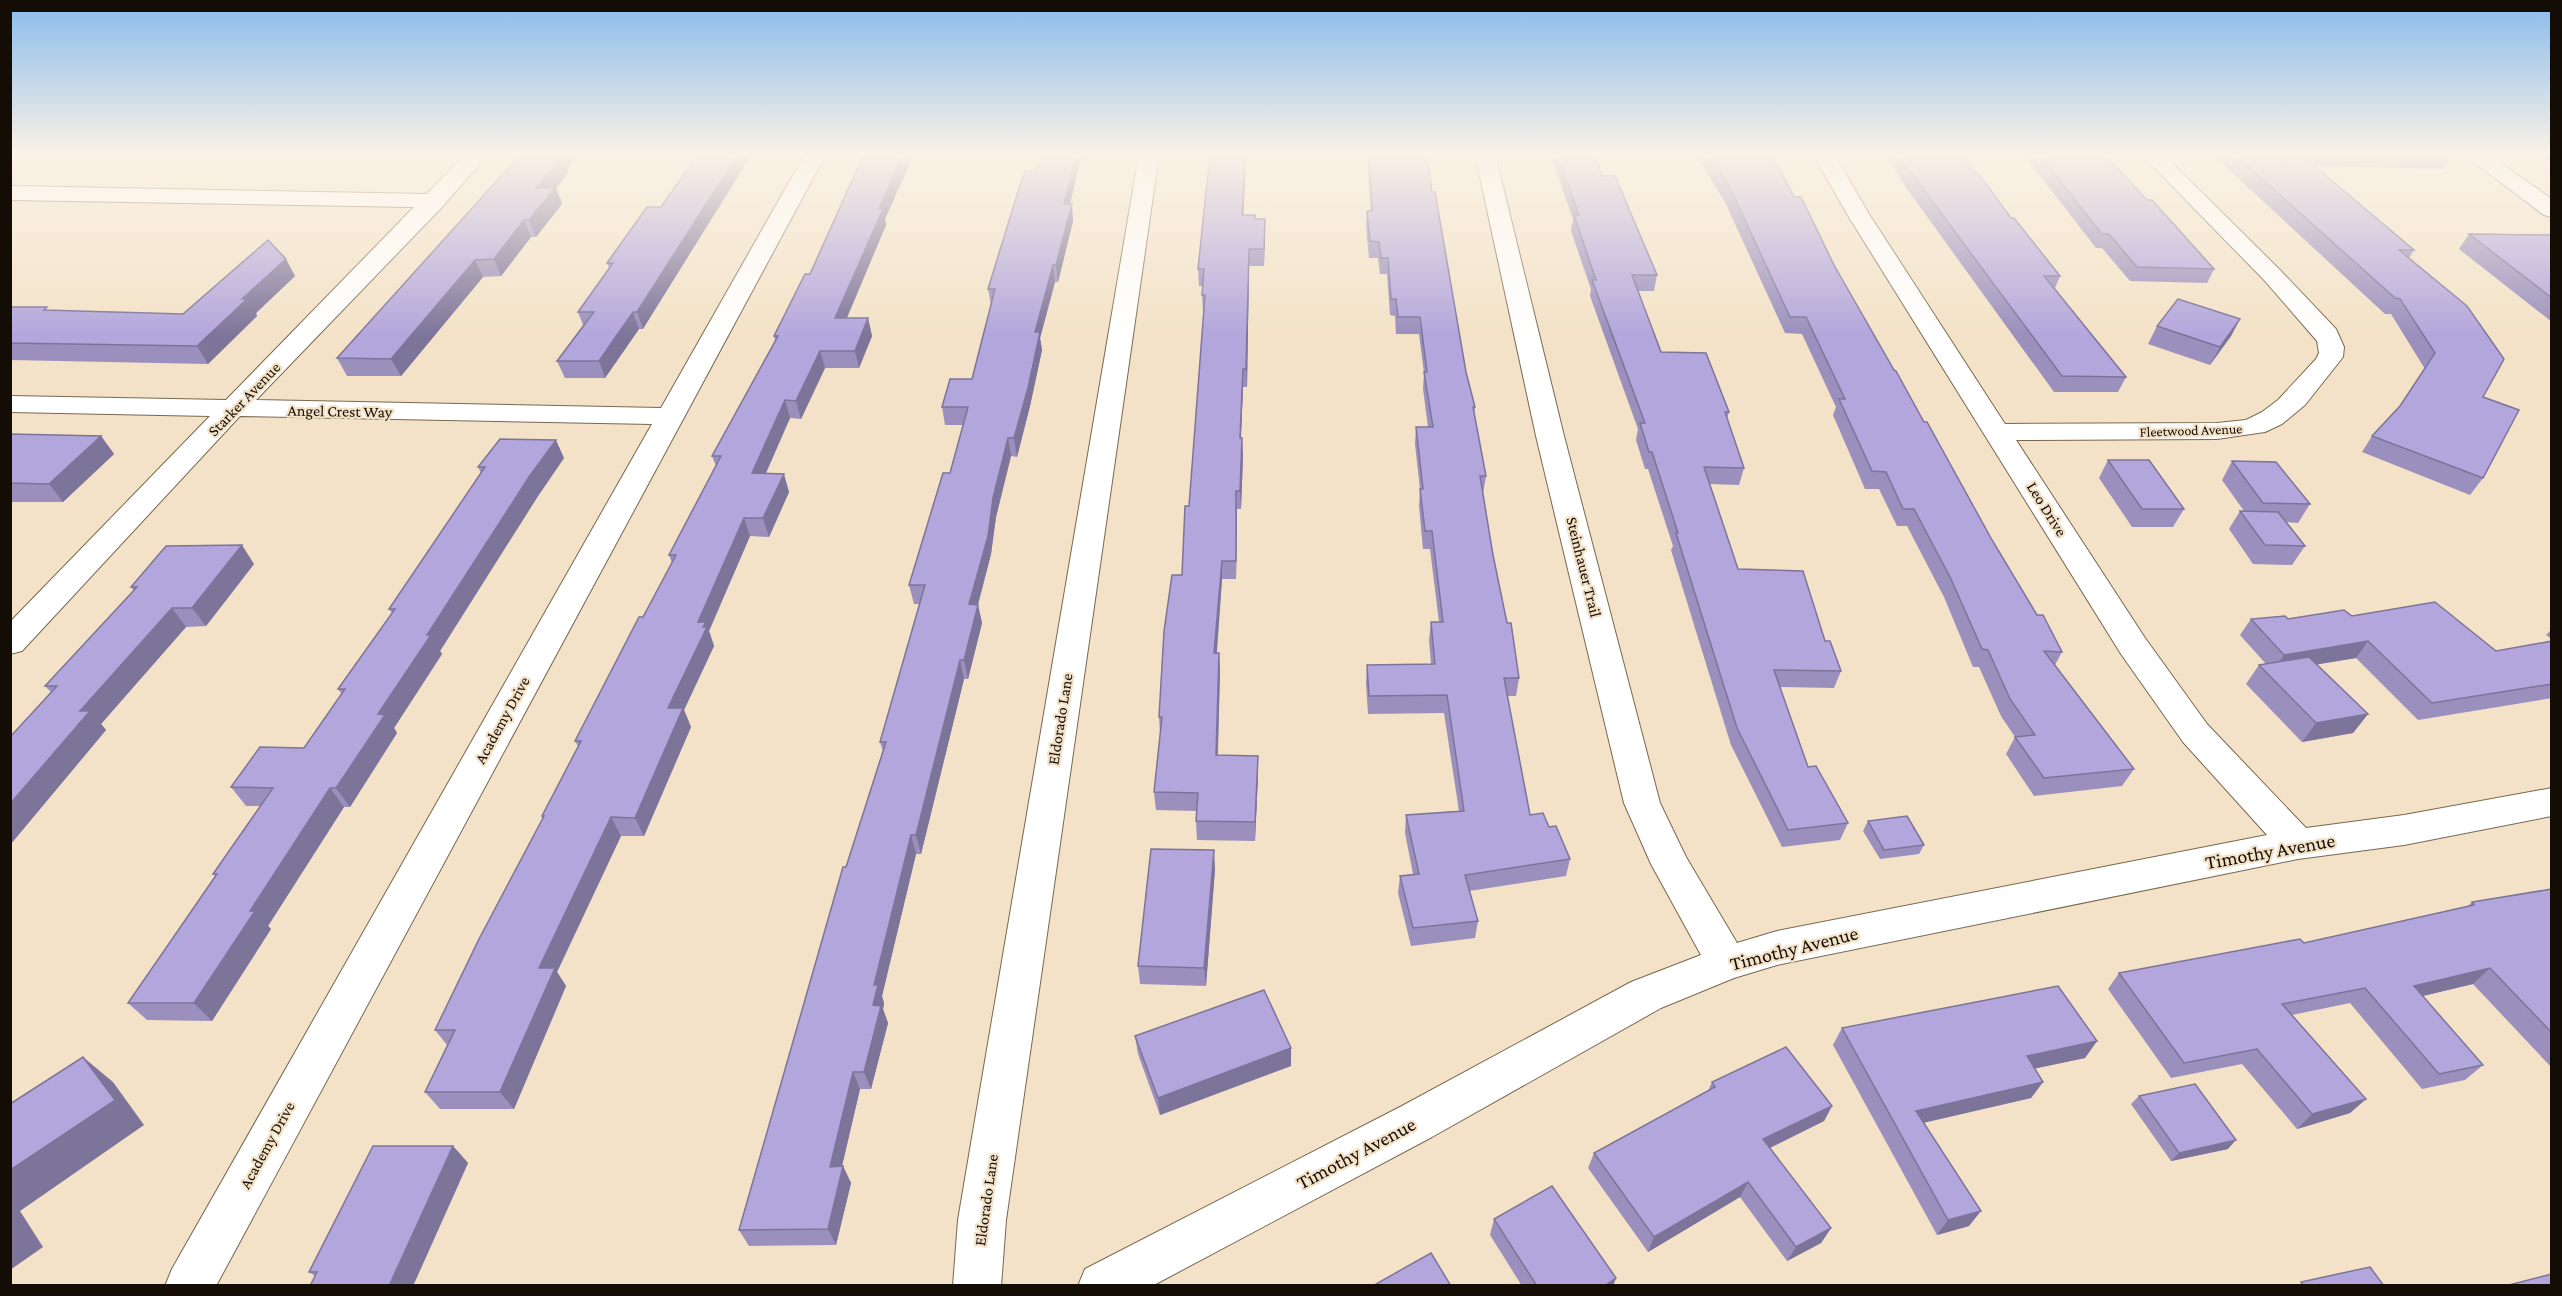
<svg xmlns="http://www.w3.org/2000/svg" width="2562" height="1296" viewBox="0 0 2562 1296" font-family="'Crimson Pro',serif">
<style>
.lines{fill:none;stroke-linecap:round;stroke-linejoin:round}
.minor-casing{stroke:#776850;stroke-width:2}
.minor{fill:#fff;fill-rule:evenodd}
.wall{fill:#9a8fbd}
.shaded-wall{fill:#7d749a}
.building{fill:#b3a6dc;stroke:#7d749a;stroke-width:1.5}
.labels{text-anchor:middle;dominant-baseline:central;stroke-width:4.5;stroke-linejoin:round;paint-order:stroke}
.far-street-label{font-size:14px;fill:#130d05;stroke:#f3e2c7}
.street-label{font-size:16px;fill:#130d05;stroke:#f3e2c7}
.near-street-label{font-size:20px;fill:#130d05;stroke:#f3e2c7}
</style>
<rect width="100%" height="100%" fill="#f3e2c7"/>
<g class="lines">
<g class="minor-casing">
<g id="minor">
<polygon points="466,154 488,154 443,206 256,400 661,408 805,154 826,154 216,1286 165,1286 172,1269 652,424 240,416 22,651 10,654 10,622 210,416 10,412 10,396 226,400 414,207 10,200 10,186 427,194"/>
<polygon points="1139,154 1159,154 1006,1220 1001,1286 953,1286 958,1220"/>
<polygon points="1475,154 1495,154 1564,436 1660,803 1686,857 1737,943 1777,931 2267,835 2183,742 2121,654 1847,214 1813,154 1834,154 1869,214 2005,424 2217,423 2246,420 2262,412 2278,400 2316,359 2319,353 2317,341 2265,281 2141,154 2163,154 2281,271 2336,329 2344,347 2343,357 2305,405 2282,424 2265,432 2217,439 2016,440 2145,638 2207,724 2306,828 2404,815 2552,788 2552,816 2404,845 2298,859 1777,965 1734,978 1661,1008 1432,1137 1152,1286 1078,1286 1085,1269 1400,1107 1631,982 1701,955 1651,864 1624,803 1536,436"/>
<polygon points="2463,154 2487,154 2552,199 2552,217 2544,215"/>
</g>
</g>
<use href="#minor" class="minor"/>
</g>
<g class="wall">
<polygon points="521,154 579,154 567,169 568,173 556,188 562,204 536,237 531,237 501,276 483,277 401,376 347,376 337,358"/>
<polygon points="864,154 914,154 885,219 886,225 847,318 868,318 872,336 859,368 825,368 801,419 790,418 766,473 789,492 769,537 750,536 709,631 714,646 684,710 691,727 644,836 621,836 557,972 566,986 514,1109 440,1109 425,1092 447,1045 435,1030 543,819 542,816 578,746 575,741 672,563 669,555 716,466 712,456 775,341 774,336 810,274"/>
<polygon points="1041,154 1091,154 1089,161 1080,161 1070,204 1073,221 1058,282 1055,282 1040,338 1042,350 1030,406 1017,457 1011,456 996,517 991,554 978,605 982,623 968,679 964,679 921,854 916,854 882,996 884,1003 883,1009 888,1023 871,1089 860,1089 842,1166 843,1166 851,1183 836,1245 749,1246 739,1230 846,867 883,751 880,742 920,604 914,604 909,585 950,473 963,425 945,425 942,407 972,379 991,305 988,289 1036,171"/>
<polygon points="1210,154 1246,154 1243,215 1255,219 1265,219 1264,266 1249,266 1247,387 1243,387 1241,438 1243,456 1241,509 1237,509 1236,579 1222,579 1217,653 1219,653 1220,672 1218,755 1258,775 1255,841 1197,840 1196,821 1197,811 1156,810 1154,792 1160,733 1159,717 1182,575 1189,506 1204,312 1203,312 1202,295 1203,286 1199,286 1198,269"/>
<polygon points="1367,154 1427,154 1432,192 1466,372 1475,407 1474,414 1486,476 1483,494 1493,555 1519,678 1516,696 1507,696 1530,815 1549,827 1570,859 1566,876 1469,891 1478,921 1475,938 1411,946 1398,893 1400,876 1413,874 1405,833 1406,815 1459,811 1444,713 1368,714 1366,683 1367,665 1431,664 1429,640 1431,622 1439,622 1430,549 1423,549 1419,506 1420,489 1415,444 1416,427 1428,427 1423,389 1424,373 1419,334 1396,334 1395,316 1390,315 1387,274 1380,274 1378,258 1369,258 1366,227 1367,211 1371,211"/>
<polygon points="1550,154 1594,154 1602,176 1657,275 1654,291 1637,291 1661,352 1729,412 1727,419 1744,468 1739,485 1710,484 1738,569 1825,641 1841,671 1834,688 1780,687 1808,767 1848,823 1840,840 1782,847 1731,745 1671,550 1673,546 1648,469 1645,469 1636,440 1638,429 1590,296 1591,289 1571,231 1573,219"/>
<polygon points="1695,154 1772,154 1794,197 1834,265 1992,540 2037,615 2062,652 2055,665 2134,769 2122,786 2034,796 2006,754 2015,737 2001,716 1979,667 1973,667 1944,597 1907,526 1897,526 1879,489 1865,489 1833,415 1836,407 1802,334 1785,333 1725,202"/>
<polygon points="1887,154 1964,154 1975,173 2011,218 2060,276 2055,288 2126,377 2118,392 2054,392 1907,189 1891,163"/>
<polygon points="2023,154 2104,154 2147,200 2214,269 2207,283 2130,281 2102,248 2096,248"/>
<polygon points="2212,154 2451,155 2443,169 2315,166 2414,250 2409,258 2483,397 2483,478 2470,495 2362,452 2372,436 2400,406 2425,369 2391,314 2385,314"/>
<polygon points="2537,154 2552,154 2552,164"/>
<polygon points="647,207 643,329 639,329 605,378 565,378 557,361 583,325 578,312 609,268 607,263"/>
<polygon points="2469,234 2552,235 2552,322 2459,249"/>
<polygon points="295,276 256,313 257,316 208,364 10,360 10,307 49,310 183,314"/>
<polygon points="2240,319 2231,336 2210,365 2148,344 2157,326"/>
<polygon points="10,434 101,436 114,454 63,502 10,502"/>
<polygon points="564,458 538,496 440,651 442,654 394,728 397,733 350,807 344,807 268,926 271,929 212,1021 147,1020 128,1003 215,876 213,874 260,806 246,806 231,787 304,748 342,694 338,689 392,613 389,609 481,473 478,467"/>
<polygon points="2108,460 2184,509 2173,527 2132,527 2099,478"/>
<polygon points="2232,461 2310,504 2298,523 2286,522 2305,546 2292,565 2253,564 2229,529 2240,511 2244,511 2222,480"/>
<polygon points="254,564 206,626 186,627 101,724 106,730 10,845 10,737 51,692 45,686 134,591 131,587"/>
<polygon points="2352,616 2496,651 2552,641 2552,698 2418,720 2356,658 2316,664 2368,714 2353,733 2302,742 2246,684 2259,665 2266,664 2240,635 2251,619 2288,619"/>
<polygon points="2552,629 2552,639 2546,635"/>
<polygon points="1868,821 1924,845 1919,854 1880,859 1863,831"/>
<polygon points="1215,869 1206,986 1140,984 1138,966"/>
<polygon points="2552,889 2552,1068 2473,984 2422,996 2483,1065 2465,1080 2422,1089 2350,1003 2292,1015 2366,1099 2350,1113 2297,1129 2242,1064 2171,1078 2108,989 2119,973 2304,943 2468,906 2472,902"/>
<polygon points="1842,1028 2097,1041 2085,1058 2035,1068 2043,1082 2031,1098 1924,1122 1969,1226 1937,1235 1833,1045"/>
<polygon points="1135,1036 1291,1048 1291,1066 1160,1115 1138,1054"/>
<polygon points="1712,1082 1832,1106 1824,1121 1770,1148 1831,1228 1821,1243 1787,1261 1740,1197 1648,1252 1588,1168 1594,1153 1708,1091"/>
<polygon points="2139,1096 2228,1149 2171,1161 2131,1104"/>
<polygon points="453,1146 468,1163 413,1286 310,1286 315,1276 309,1272"/>
<polygon points="1494,1219 1616,1278 1613,1286 1522,1286 1490,1235"/>
</g>
<g class="shaded-wall">
<polygon points="560,154 579,154 567,169 568,173 556,188 562,204 536,237 529,220 536,188"/>
<polygon points="738,154 752,154 643,329 637,312"/>
<polygon points="903,154 914,154 885,219 886,225 839,336 835,318 879,209"/>
<polygon points="1077,154 1080,154 1080,161 1066,221 1064,204"/>
<polygon points="1245,154 1246,154 1243,231 1242,215"/>
<polygon points="1072,204 1073,221 1058,282 1056,265"/>
<polygon points="1265,219 1265,236 1264,266 1264,249"/>
<polygon points="524,220 531,237 501,276 494,259"/>
<polygon points="1249,249 1249,266 1247,387 1246,369"/>
<polygon points="286,259 295,276 256,313 257,316 208,364 197,346 242,299"/>
<polygon points="475,260 483,277 401,376 391,359"/>
<polygon points="1053,265 1055,282 1040,338 1042,350 1030,406 1017,457 1014,438 1035,332"/>
<polygon points="633,312 639,329 605,378 599,361"/>
<polygon points="868,318 872,336 859,368 855,351"/>
<polygon points="2240,319 2231,336 2210,365 2220,347"/>
<polygon points="820,351 825,368 801,419 796,401"/>
<polygon points="1243,369 1243,387 1240,456 1240,438"/>
<polygon points="785,400 790,418 758,491 752,473"/>
<polygon points="101,436 114,454 63,502 49,484"/>
<polygon points="1008,438 1011,456 996,517 991,554 973,623 969,604 993,498"/>
<polygon points="1242,438 1243,456 1241,509 1240,491"/>
<polygon points="556,440 564,458 538,496 440,651 442,654 394,728 397,733 350,807 336,788 378,714 427,635 529,477"/>
<polygon points="784,474 789,492 769,537 763,518"/>
<polygon points="1236,491 1237,509 1236,579"/>
<polygon points="744,518 750,536 709,631 714,646 684,710 691,727 644,836 635,818 668,708 698,622"/>
<polygon points="242,545 254,564 206,626 192,608"/>
<polygon points="1222,561 1222,579 1215,672 1214,653"/>
<polygon points="978,605 982,623 968,679 964,660"/>
<polygon points="172,608 186,627 101,724 106,730 10,845 10,804 80,711"/>
<polygon points="2368,641 2356,658 2273,672 2284,655"/>
<polygon points="1219,653 1220,672 1217,774 1216,755"/>
<polygon points="960,660 964,679 921,854 916,835"/>
<polygon points="2368,714 2353,733 2302,742 2316,723"/>
<polygon points="1258,756 1258,775 1255,841 1255,822"/>
<polygon points="330,788 344,807 268,926 271,929 212,1021 194,1003 250,911"/>
<polygon points="611,817 621,836 557,972 566,986 514,1109 500,1092 539,968"/>
<polygon points="911,835 916,854 882,996 884,1003 883,1009 888,1023 871,1089 864,1072 873,1005 874,985"/>
<polygon points="1214,850 1215,869 1206,986 1204,968"/>
<polygon points="2490,968 2473,984 2398,1002 2414,986"/>
<polygon points="2097,1041 2085,1058 2015,1073 2027,1056"/>
<polygon points="1291,1048 1291,1066 1160,1115 1158,1098"/>
<polygon points="83,1057 113,1082 144,1125 20,1211 43,1247 10,1270 10,1170"/>
<polygon points="853,1072 860,1089 838,1183 830,1167"/>
<polygon points="2043,1082 2031,1098 1906,1127 1916,1111"/>
<polygon points="2366,1099 2350,1113 2297,1129 2312,1114"/>
<polygon points="1832,1106 1824,1121 1755,1155 1763,1139"/>
<polygon points="2236,1140 2228,1149 2171,1161 2179,1153"/>
<polygon points="453,1146 468,1163 413,1286 389,1286"/>
<polygon points="843,1166 851,1183 836,1245 828,1229"/>
<polygon points="1748,1182 1740,1197 1648,1252 1654,1237"/>
<polygon points="1981,1211 1969,1226 1937,1235 1948,1220"/>
<polygon points="1831,1228 1821,1243 1787,1261 1796,1247"/>
<polygon points="1616,1278 1613,1286 1604,1286"/>
</g>
<g class="building">
<polygon points="521,154 560,154 558,157 562,157 536,188 555,188 529,220 524,220 494,259 475,260 391,359 337,358"/>
<polygon points="698,154 738,154 637,312 633,312 599,361 557,361 594,312 578,312 613,263 607,263 647,207 661,207"/>
<polygon points="864,154 903,154 879,209 883,209 835,318 868,318 855,351 820,351 796,401 785,400 752,473 784,474 763,518 744,518 698,622 706,622 703,627 707,627 668,708 683,708 635,818 611,817 539,968 555,968 500,1092 425,1092 455,1030 435,1030 479,939 544,816 542,816 581,741 575,741 639,617 643,617 676,555 669,555 721,456 712,456 778,336 774,336 805,274 810,274"/>
<polygon points="1041,154 1077,154 1064,204 1072,204 1056,265 1053,265 1035,332 1040,332 1028,388 1014,438 1008,438 993,498 988,536 969,604 978,605 964,660 960,660 916,835 911,835 874,985 878,985 873,1005 881,1006 864,1072 853,1072 830,1167 843,1166 828,1229 739,1230 843,867 846,867 886,742 880,742 925,585 909,585 943,473 950,473 968,407 942,407 950,379 972,379 995,289 988,289 1020,185 1025,171 1036,171"/>
<polygon points="1210,154 1245,154 1242,215 1255,215 1255,219 1265,219 1264,249 1249,249 1246,369 1243,369 1240,438 1242,438 1240,491 1236,491 1236,561 1222,561 1214,653 1219,653 1216,755 1258,756 1255,822 1196,821 1198,793 1154,792 1162,717 1159,717 1164,631 1172,575 1182,575 1185,506 1189,506 1205,295 1202,295 1204,269 1198,269"/>
<polygon points="1369,154 1427,154 1432,192 1435,192 1466,372 1475,407 1473,407 1486,476 1480,476 1493,555 1507,623 1511,623 1519,678 1504,678 1530,815 1543,813 1549,827 1556,826 1570,859 1465,875 1478,921 1413,928 1400,876 1419,874 1406,815 1464,811 1447,695 1369,696 1367,665 1435,664 1431,622 1443,622 1432,531 1425,531 1420,489 1423,489 1416,427 1433,427 1424,372 1427,372 1420,317 1398,317 1396,299 1391,299 1388,258 1381,258 1379,242 1370,241 1367,211 1372,211"/>
<polygon points="1557,154 1594,154 1602,176 1615,176 1657,275 1632,275 1661,352 1706,353 1729,412 1725,412 1744,468 1704,467 1738,569 1803,571 1825,641 1830,641 1841,671 1774,670 1808,767 1816,766 1848,823 1788,830 1737,728 1676,533 1678,533 1652,452 1649,452 1640,423 1645,423 1592,280 1596,280 1574,215 1579,215"/>
<polygon points="1708,154 1772,154 1794,197 1801,197 1834,265 1894,370 1896,371 1924,422 1927,422 1992,540 2037,615 2043,615 2062,652 2044,651 2134,769 2044,778 2015,737 2035,735 2010,699 1988,650 1982,649 1951,579 1914,509 1903,509 1886,472 1872,471 1839,399 1845,399 1806,317 1790,317 1729,186"/>
<polygon points="1898,154 1964,154 1975,173 1978,173 2011,218 2014,218 2060,276 2044,276 2126,377 2062,376 1912,174"/>
<polygon points="2038,154 2104,154 2147,200 2152,200 2214,269 2137,267 2109,234 2102,234"/>
<polygon points="2234,154 2300,154 2414,250 2399,250 2467,306 2504,359 2483,397 2519,410 2483,478 2372,436 2400,406 2435,353 2400,299 2395,298"/>
<polygon points="2469,234 2552,235 2552,298"/>
<polygon points="268,240 286,259 242,299 247,299 197,346 10,343 10,307 47,307 44,310 183,314"/>
<polygon points="2178,299 2240,319 2220,347 2157,326"/>
<polygon points="10,434 101,436 49,484 10,483"/>
<polygon points="500,439 556,440 529,477 427,635 431,635 378,714 385,715 336,788 330,788 250,911 255,911 194,1003 128,1003 217,874 213,874 273,788 231,787 260,747 304,748 345,689 338,689 395,609 389,609 485,467 478,467"/>
<polygon points="2108,460 2149,460 2184,509 2142,509"/>
<polygon points="2232,461 2276,462 2310,504 2263,503"/>
<polygon points="2240,511 2278,512 2305,546 2265,545"/>
<polygon points="242,545 192,608 172,608 80,711 90,711 10,804 10,737 57,686 45,686 137,587 131,587 166,546"/>
<polygon points="2435,602 2496,651 2552,641 2552,684 2432,703 2368,641 2284,655 2251,619 2285,616 2288,619 2344,610 2352,616"/>
<polygon points="2309,657 2368,714 2316,723 2259,665"/>
<polygon points="1907,816 1924,845 1884,850 1868,821"/>
<polygon points="1151,849 1214,850 1204,968 1138,966"/>
<polygon points="2552,889 2552,1033 2490,968 2414,986 2483,1065 2439,1074 2365,988 2282,1004 2366,1099 2312,1114 2257,1049 2184,1063 2119,973 2300,939 2304,943 2474,905 2472,902"/>
<polygon points="2058,986 2097,1041 2027,1056 2043,1082 1916,1111 1981,1211 1948,1220 1842,1028"/>
<polygon points="1264,990 1291,1048 1158,1098 1135,1036"/>
<polygon points="1786,1047 1832,1106 1763,1139 1831,1228 1796,1247 1748,1182 1654,1237 1594,1153 1715,1087 1712,1082"/>
<polygon points="83,1057 115,1100 10,1170 10,1104"/>
<polygon points="2195,1084 2236,1140 2179,1153 2139,1096"/>
<polygon points="373,1146 453,1146 389,1286 310,1286 317,1272 309,1272"/>
<polygon points="1552,1186 1616,1278 1604,1286 1537,1286 1494,1219"/>
<polygon points="1431,1253 1451,1286 1377,1286 1376,1284"/>
<polygon points="2370,1267 2384,1286 2303,1286 2301,1282"/>
<polygon points="2552,1274 2552,1286 2505,1286"/>
</g>
<linearGradient id="sky" x2="0" y2="1"><stop stop-color="#88bbec"/><stop offset="0.46" stop-color="#faf2e6"/><stop offset="1" stop-color="#faf2e6" stop-opacity="0"/></linearGradient>
<rect width="2562" height="336" fill="url(#sky)"/>
<g class="labels">
<g class="far-street-label">
<text transform="translate(2191 430) rotate(-2)">Fleetwood Avenue</text>
</g>
<g class="street-label">
<text transform="translate(244 399) rotate(-46)">Starker Avenue</text>
<text transform="translate(340 411) rotate(1)">Angel Crest Way</text>
<text transform="translate(2047 509) rotate(58)">Leo Drive</text>
<text transform="translate(1584 567) rotate(76)">Steinhauer Trail</text>
<text transform="translate(1060 719) rotate(-81)">Eldorado Lane</text>
<text transform="translate(502 720) rotate(-61)">Academy Drive</text>
<text transform="translate(267 1145) rotate(-61)">Academy Drive</text>
<text transform="translate(986 1200) rotate(-82)">Eldorado Lane</text>
</g>
<g class="near-street-label">
<text transform="translate(2270 851) rotate(-10)">Timothy Avenue</text>
<text transform="translate(1794 948) rotate(-14)">Timothy Avenue</text>
<text transform="translate(1356 1153) rotate(-28)">Timothy Avenue</text>
</g>
</g>
<rect width="2562" height="1296" fill="none" stroke="#130d05" stroke-width="24"/>
</svg>
